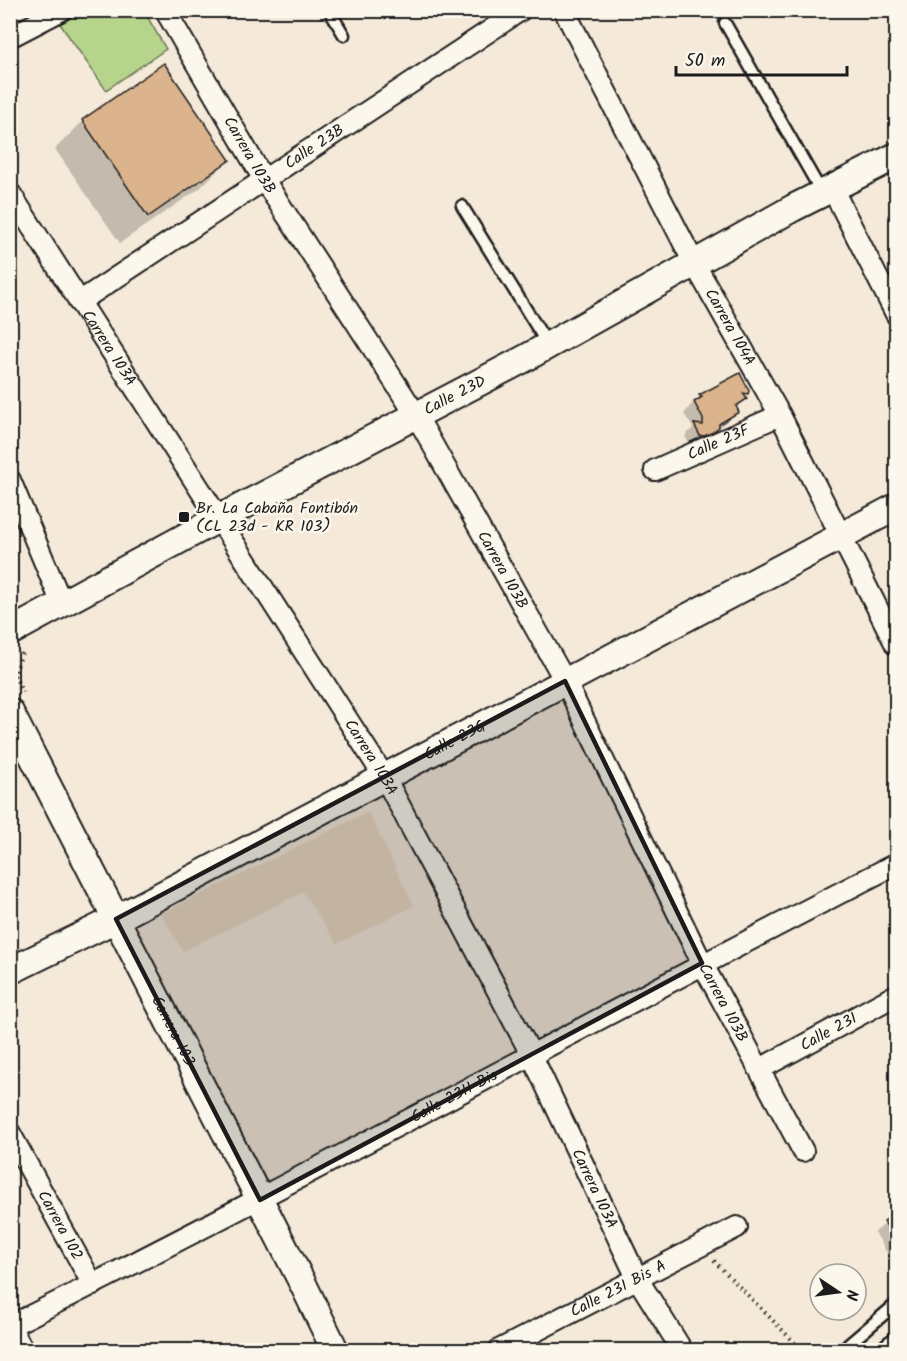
<svg xmlns="http://www.w3.org/2000/svg" width="907" height="1361" viewBox="0 0 907 1361" font-family="Kalam,sans-serif">
<style>
.built{fill:#edd9c2}
.green{fill:#b7d48c;stroke:#6a7854;stroke-width:1.5}
.shadow{fill:#0003}
.building{fill:#dbb38c;stroke:#1c1c1c;stroke-width:1.5}
.lines{fill:none;stroke-linecap:round;stroke-linejoin:round}
.service-casing{stroke:#1c1c1c;stroke-width:15}
.minor-casing{stroke:#1c1c1c;stroke-width:24}
.tertiary-casing{stroke:#1c1c1c;stroke-width:30}
.secondary-casing{stroke:#1c1c1c;stroke-width:33}
.path{stroke:#1c1c1c;stroke-width:4;stroke-dasharray:1.5 4.5;stroke-linecap:butt}
.service{stroke:#fbf7ec;stroke-width:10}
.minor{stroke:#fbf7ec;stroke-width:20}
.tertiary{stroke:#fbf7ec;stroke-width:26}
.secondary{stroke:#fbf7ec;stroke-width:28}
.marked{fill:#1c1c1c;fill-opacity:0.2;stroke:#1c1c1c;stroke-width:4.5;stroke-linejoin:round}
.poi-dot{fill:#1c1c1c;stroke:#fbf7ec;stroke-width:2}
.labels{text-anchor:middle;dominant-baseline:central;stroke-width:5;stroke-linejoin:round;paint-order:stroke}
.street-label{font-size:16px;fill:#1c1c1c;stroke:#fbf7ec}
.poi-label{font-size:16px;fill:#1c1c1c;stroke:#fbf7ec;text-anchor:start}
</style>
<rect width="100%" height="100%" fill="#f5e9d9"/>
<filter id="ink" filterUnits="userSpaceOnUse"><feTurbulence type="fractalNoise" baseFrequency=".0167" numOctaves="2"/><feDisplacementMap in="SourceGraphic" scale="12" xChannelSelector="R" yChannelSelector="G"/><feConvolveMatrix kernelMatrix="1 2 1 2 8 2 1 2 1" color-interpolation-filters="sRGB"/></filter>
<g filter="url(#ink)">
<polygon class="built" points="368,812 414,906 337,944 303,892 183,951 161,914"/>
<polygon class="green" points="81,11 144,11 166,49 106,90 58,21"/>
<g class="shadow">
<polygon points="83,121 228,160 200,188 120,243 55,149"/>
<polygon points="740,375 747,393 736,408 738,412 707,437 690,446 685,436 693,428 684,414 690,406 700,396"/>
<polygon points="896,1215 896,1269 875,1232"/>
</g>
<g class="building">
<polygon points="164,63 230,160 148,217 82,120"/>
<polygon points="740,373 749,391 748,394 743,393 747,399 736,406 739,412 719,424 719,427 708,436 700,436 694,424 703,425 703,419 694,402 702,397 699,395"/>
<polygon points="896,1213 896,1243 884,1221"/>
</g>
<g class="lines">
<g class="service-casing">
<g id="service">
<polyline points="329,10 344,35"/>
<polyline points="725,23 822,193"/>
<polyline points="462,206 548,345"/>
<polyline points="842,1350 896,1304"/>
</g>
</g>
<g class="minor-casing">
<g id="minor">
<path id="s1" d="M165 10 264 180 416 415 565 681 702 963 803 1151"/>
<path id="s2" d="M564 10 694 263 780 415 896 645"/>
<polyline points="10,37 62,10"/>
<polyline points="832,188 896,314"/>
<path id="s3" d="M10 193 385 778 531 1054 637 1278 682 1350"/>
<path id="s4" d="M79 302 521 10"/>
<path id="s5" d="M655 470 780 415"/>
<polyline points="10,480 62,604"/>
<path id="s6" d="M760 1069 896 995"/>
<path id="s7" d="M10 1133 93 1285"/>
<path id="s8" d="M10 1326C308 1177 600 1016 896 864"/>
<polyline points="10,1326 23,1350"/>
<path id="s9" d="M499 1350 737 1227"/>
</g>
</g>
<g class="tertiary-casing">
<g id="tertiary">
<path id="s10" d="M10 632 218 519 524 359 793 208 896 156"/>
<path id="s11" d="M10 712 304 1286 335 1350"/>
<path id="s12" d="M10 971 116 919 896 507"/>
</g>
</g>
<g class="secondary-casing">
<polyline id="secondary" points="893,1350 896,1348"/>
</g>
<g class="path">
<polyline points="22,653 14,675 23,692"/>
<polyline points="714,1261 800,1348"/>
</g>
<use href="#service" class="service"/>
<use href="#minor" class="minor"/>
<use href="#tertiary" class="tertiary"/>
<use href="#secondary" class="secondary"/>
</g>
</g>
<path class="marked" d="M565 681 702 963 260 1200 116 919Z"/>
<rect class="poi-dot" x="178" y="511" width="12" height="12" rx="3"/>
<g class="labels">
<g class="street-label">
<text stroke="none"><textPath href="#s4" startOffset="282">Calle 23B</textPath></text>
<text stroke="none"><textPath href="#s1" startOffset="168">Carrera 103B</textPath></text>
<text stroke="none"><textPath href="#s2" startOffset="358">Carrera 104A</textPath></text>
<text stroke="none"><textPath href="#s3" startOffset="184">Carrera 103A</textPath></text>
<text stroke="none"><textPath href="#s10" startOffset="504">Calle 23D</textPath></text>
<text stroke="none"><textPath href="#s5" startOffset="69">Calle 23F</textPath></text>
<text stroke="none"><textPath href="#s1" startOffset="654">Carrera 103B</textPath></text>
<text stroke="none"><textPath href="#s12" startOffset="501">Calle 23G</textPath></text>
<text stroke="none"><textPath href="#s3" startOffset="670">Carrera 103A</textPath></text>
<text stroke="none"><textPath href="#s1" startOffset="1140">Carrera 103B</textPath></text>
<text stroke="none"><textPath href="#s11" startOffset="358">Carrera 103</textPath></text>
<text stroke="none"><textPath href="#s6" startOffset="78">Calle 23I</textPath></text>
<text stroke="none"><textPath href="#s8" startOffset="500">Calle 23H Bis</textPath></text>
<text stroke="none"><textPath href="#s3" startOffset="1156">Carrera 103A</textPath></text>
<text stroke="none"><textPath href="#s7" startOffset="105">Carrera 102</textPath></text>
<text stroke="none"><textPath href="#s9" startOffset="134">Calle 23I Bis A</textPath></text>
</g>
<g class="poi-label">
<text x="196" y="508">Br. La Cabaña Fontibón<tspan x="196" dy="18">(CL 23d - KR 103)</tspan></text>
</g>
</g>
<rect width="907" height="1361" fill="none" stroke="#fbf7ec" stroke-width="36"/>
<rect x="18" y="18" width="871" height="1325" fill="none" stroke="#1c1c1c" stroke-width="2" filter="url(#ink)"/>
<g transform="translate(838 1292) rotate(103)"><circle r="28" fill="#fbf7ec" stroke="#a29f99" stroke-width="1.5"/>
<path d="M0-4.5L10 22L0 15L-10 22Z" fill="#1c1c1c"/>
<text y="-9" font-size="16" font-weight="bold" text-anchor="middle" fill="#1c1c1c">N</text>
</g>
<path d="M676 66v9h171v-9" fill="none" stroke="#1c1c1c" stroke-width="3"/>
<text x="685" y="66" font-size="18" fill="#1c1c1c" stroke="#fbf7ec" stroke-width="4.5" paint-order="stroke">50 m</text>
</svg>
